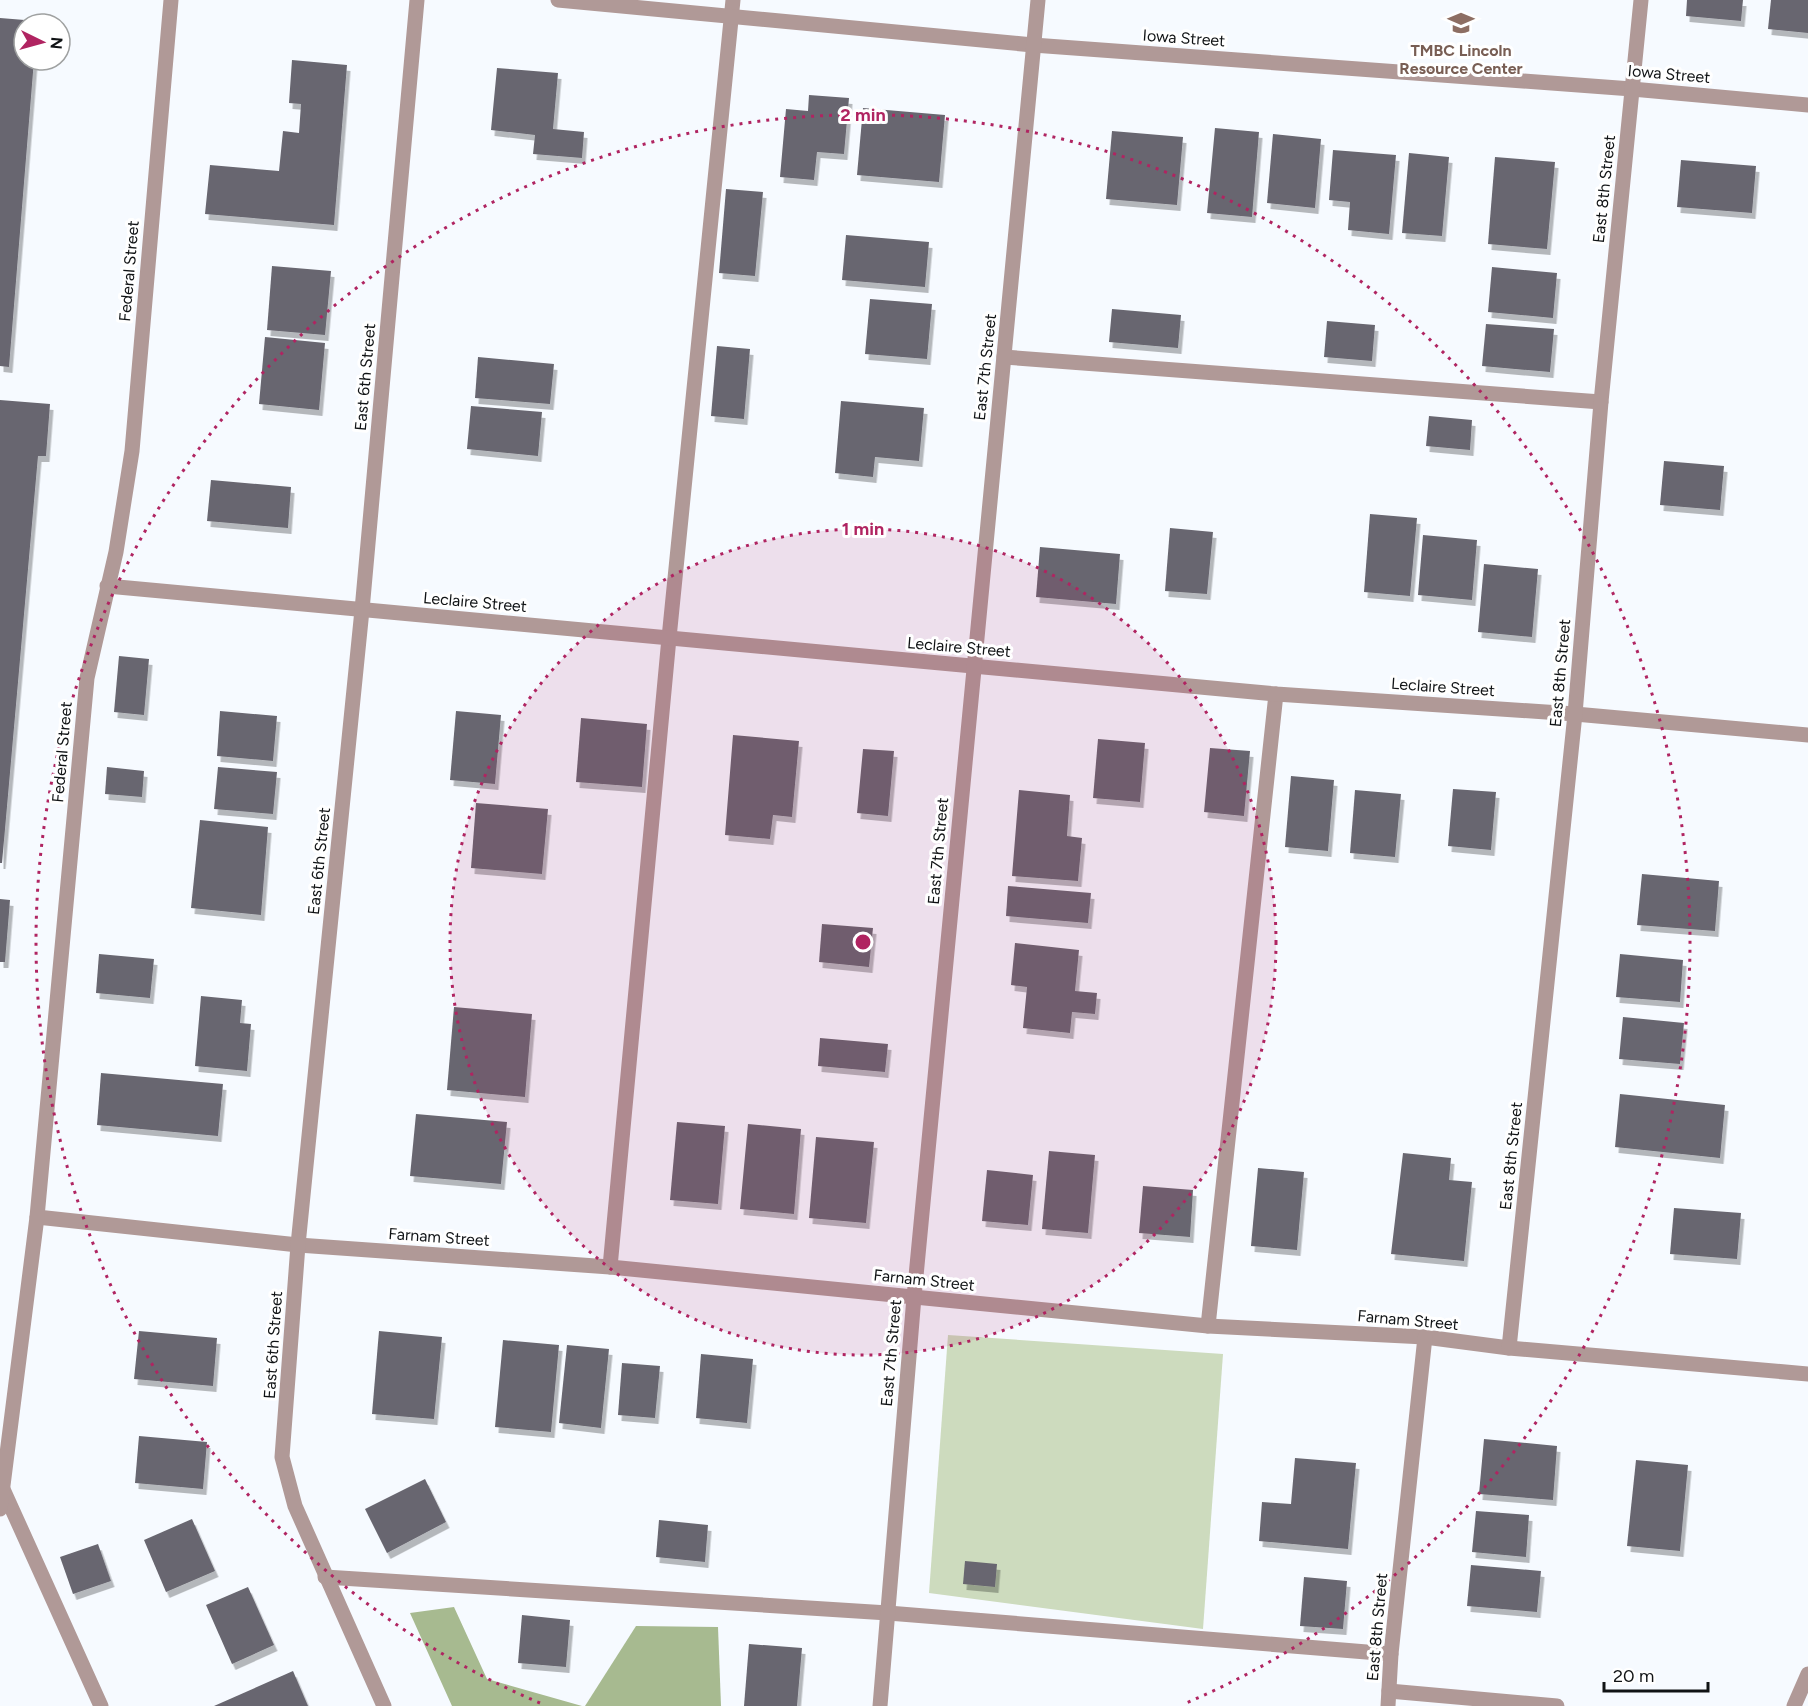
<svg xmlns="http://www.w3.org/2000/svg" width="1808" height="1706" viewBox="0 0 1808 1706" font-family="Figtree,sans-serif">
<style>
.green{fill:#cddbbe}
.forest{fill:#a7ba90}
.building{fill:#68666f;filter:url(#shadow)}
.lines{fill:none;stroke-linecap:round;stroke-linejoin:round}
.lane{stroke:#b09997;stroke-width:15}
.street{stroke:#b09997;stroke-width:15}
.ring{fill:none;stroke:#b02461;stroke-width:3;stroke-dasharray:3 6}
.labels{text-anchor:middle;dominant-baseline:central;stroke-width:6;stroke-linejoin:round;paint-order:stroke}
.street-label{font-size:16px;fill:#101315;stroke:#fff}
.education-label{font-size:16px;font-weight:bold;fill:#785e54;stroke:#fff}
.centre{fill:#b02461;stroke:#fff;stroke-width:3}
.ring-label{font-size:18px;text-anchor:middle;font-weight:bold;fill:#b02461;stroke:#fff;stroke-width:6;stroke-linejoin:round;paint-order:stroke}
</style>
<defs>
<filter id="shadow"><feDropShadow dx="3.5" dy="6" stdDeviation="0" flood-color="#0004"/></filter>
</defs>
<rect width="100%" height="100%" fill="#f6faff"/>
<polygon class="green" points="948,1335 1223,1354 1203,1629 929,1593"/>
<g class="forest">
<polygon points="454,1607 487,1679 582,1706 452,1706 410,1613"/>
<polygon points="636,1626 718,1627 721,1706 585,1706"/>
</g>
<g class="building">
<polygon points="1687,0 1743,0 1741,21 1686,16"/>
<polygon points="1771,0 1808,0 1808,33 1768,29"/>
<polygon points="0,18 37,21 37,24 24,24 24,60 34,60 9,367 0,366"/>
<polygon points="292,60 347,65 334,225 205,214 210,165 279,171 283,131 299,133 301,104 289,103"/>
<polygon points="497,68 558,73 553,129 584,132 582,158 533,154 535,135 491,130"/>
<polygon points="809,95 849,98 844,154 817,152 814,180 780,177 786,109 808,111"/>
<polygon points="863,108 945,115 939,182 857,175"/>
<polygon points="1215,128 1259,132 1252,217 1207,213"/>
<polygon points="1112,131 1183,137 1177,205 1106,199"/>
<polygon points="1273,134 1321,139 1315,208 1267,203"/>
<polygon points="1333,150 1396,155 1389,234 1348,230 1350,202 1329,200"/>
<polygon points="1409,153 1449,157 1442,236 1402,233"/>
<polygon points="1495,157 1555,162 1547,249 1488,244"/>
<polygon points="1681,160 1756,166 1752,213 1677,207"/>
<polygon points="726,189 763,192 755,276 719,273"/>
<polygon points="846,235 929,242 925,287 842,280"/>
<polygon points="272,266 331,271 325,335 267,330"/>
<polygon points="1492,267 1557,273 1553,318 1488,312"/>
<polygon points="870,299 932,304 927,359 865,354"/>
<polygon points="1112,309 1181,315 1178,348 1109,342"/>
<polygon points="1327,321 1375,325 1372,361 1324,357"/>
<polygon points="1486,324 1554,329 1550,372 1482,366"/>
<polygon points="265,337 325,343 319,410 259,404"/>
<polygon points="717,346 750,349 744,419 711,416"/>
<polygon points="478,357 554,364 550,404 475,398"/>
<polygon points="0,400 50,404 46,456 38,456 2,863 0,863"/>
<polygon points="841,401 924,408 919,461 875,457 873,477 835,473"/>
<polygon points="471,406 542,412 538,456 467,449"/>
<polygon points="1429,416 1472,420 1470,450 1426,446"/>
<polygon points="1664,461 1724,466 1720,510 1660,505"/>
<polygon points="211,480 291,487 288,528 207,521"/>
<polygon points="1370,514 1417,518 1410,596 1364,592"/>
<polygon points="1170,528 1213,532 1207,594 1165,591"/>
<polygon points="1423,535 1477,540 1472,600 1418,595"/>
<polygon points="1040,547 1120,554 1116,604 1036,597"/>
<polygon points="1484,564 1538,569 1532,637 1478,632"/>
<polygon points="119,656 149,659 144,715 114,712"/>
<polygon points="220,711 277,716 273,761 217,756"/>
<polygon points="456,711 501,715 495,784 450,780"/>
<polygon points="581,718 647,724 642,787 576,782"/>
<polygon points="733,735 799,741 792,817 773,815 770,839 725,835"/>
<polygon points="1098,739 1145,743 1140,802 1093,798"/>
<polygon points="1210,748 1250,751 1244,816 1204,812"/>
<polygon points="863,749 894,751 888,816 857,813"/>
<polygon points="107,767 144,771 142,797 105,794"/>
<polygon points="218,767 277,772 273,814 214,809"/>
<polygon points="1291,776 1334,780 1328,851 1285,847"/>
<polygon points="1453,789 1496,792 1491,850 1448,846"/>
<polygon points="1019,790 1070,795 1067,836 1082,838 1078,881 1012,876"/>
<polygon points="1355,790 1401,794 1395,857 1350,853"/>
<polygon points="476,803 548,809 542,874 471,868"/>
<polygon points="200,820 268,827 261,915 191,908"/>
<polygon points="1642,874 1719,881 1715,931 1637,925"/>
<polygon points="1008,886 1091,893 1088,923 1006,916"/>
<polygon points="0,899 10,900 5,962 0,962"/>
<polygon points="822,924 873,928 869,967 819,962"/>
<polygon points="1015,943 1079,950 1075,991 1097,993 1095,1014 1072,1012 1070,1033 1023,1028 1027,987 1011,985"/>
<polygon points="99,954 154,959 150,998 96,993"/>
<polygon points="1620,954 1683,960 1680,1002 1616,997"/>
<polygon points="201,996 242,1000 240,1023 251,1024 247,1071 195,1066"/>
<polygon points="454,1007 532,1014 525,1097 447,1090"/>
<polygon points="1623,1017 1684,1023 1680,1064 1619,1059"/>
<polygon points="820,1038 888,1044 885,1072 818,1066"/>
<polygon points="101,1073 223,1084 218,1136 97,1125"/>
<polygon points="1620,1094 1725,1105 1720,1158 1615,1147"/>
<polygon points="416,1114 507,1122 501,1184 410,1176"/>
<polygon points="677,1122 725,1126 718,1204 670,1200"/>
<polygon points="748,1124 801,1129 794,1214 740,1209"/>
<polygon points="816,1137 874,1142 866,1223 809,1218"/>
<polygon points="1049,1151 1095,1155 1088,1233 1042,1229"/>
<polygon points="1403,1153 1451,1158 1449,1180 1472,1182 1464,1261 1391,1254"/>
<polygon points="1258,1168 1304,1172 1297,1250 1251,1246"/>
<polygon points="987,1170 1033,1175 1028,1225 982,1221"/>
<polygon points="1143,1186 1193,1190 1190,1237 1139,1233"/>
<polygon points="1674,1208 1741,1213 1737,1259 1670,1254"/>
<polygon points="139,1331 217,1338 213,1386 134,1379"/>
<polygon points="379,1331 442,1337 434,1419 372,1414"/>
<polygon points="503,1340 559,1345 551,1432 495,1427"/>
<polygon points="567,1345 609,1349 601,1428 559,1423"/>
<polygon points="701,1354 753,1359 747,1423 696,1418"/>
<polygon points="622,1363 660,1366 655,1418 618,1415"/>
<polygon points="139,1436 207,1442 203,1489 135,1483"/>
<polygon points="1484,1439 1557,1446 1553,1500 1479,1494"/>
<polygon points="1295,1458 1356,1463 1348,1549 1259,1541 1262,1502 1291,1504"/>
<polygon points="1636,1460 1688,1465 1680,1551 1627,1546"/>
<polygon points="425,1479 446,1522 387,1553 365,1509"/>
<polygon points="1476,1511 1529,1515 1526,1557 1472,1552"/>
<polygon points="192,1519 215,1571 166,1592 144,1540"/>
<polygon points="659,1520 708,1525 705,1562 656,1557"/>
<polygon points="98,1544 111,1581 73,1594 60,1557"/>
<polygon points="965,1561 997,1564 995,1587 963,1584"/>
<polygon points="1471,1565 1541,1571 1537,1612 1467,1606"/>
<polygon points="1304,1577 1347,1581 1343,1629 1300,1626"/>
<polygon points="248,1587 274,1645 232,1664 206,1605"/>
<polygon points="522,1615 570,1620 566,1667 518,1663"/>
<polygon points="749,1644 802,1648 797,1706 744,1706"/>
<polygon points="293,1671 308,1706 214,1706"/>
</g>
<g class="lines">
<g class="lane">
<polyline points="1004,357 1601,402"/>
<polyline points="610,1267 669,638 733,0"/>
<polyline points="1208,1326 1276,694"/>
<polyline points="2,1487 101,1706"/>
<polyline points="325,1577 888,1613 1391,1654"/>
<polyline points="1389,1691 1557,1706"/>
</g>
<g class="street">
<polyline points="558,0 1033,45 1632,89 1808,105"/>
<polyline points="107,586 1276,694 1575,714 1808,735"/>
<polyline points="37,1217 298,1245 610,1267 1208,1326 1425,1337 1509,1348 1808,1374"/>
<polyline points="1509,1348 1575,714 1601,402 1641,0"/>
<polyline points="0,1509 37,1217 87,678 116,552 132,451 171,0"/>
<polyline points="384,1706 295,1506 282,1457 298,1245 362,610 417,0"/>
<polyline points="880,1706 914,1297 1038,0"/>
<polyline points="1388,1706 1391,1654 1425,1337"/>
<polyline points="1794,1706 1808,1674"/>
</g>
</g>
<circle cx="863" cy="942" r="413" fill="#b02461" fill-opacity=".12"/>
<g class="ring">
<circle cx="863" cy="942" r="413"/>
<path d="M540 1703A827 827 0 1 1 1186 1703"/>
</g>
<defs>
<g id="school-bare" transform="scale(2.07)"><path d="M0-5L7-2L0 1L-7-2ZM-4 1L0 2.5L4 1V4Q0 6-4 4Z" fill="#8d6e63" stroke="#fff" stroke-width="2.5" paint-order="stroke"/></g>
</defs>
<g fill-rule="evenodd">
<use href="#school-bare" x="1461" y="23"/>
</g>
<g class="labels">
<g class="street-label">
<text transform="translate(1184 38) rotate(4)">Iowa Street</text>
<text transform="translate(1669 74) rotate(5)">Iowa Street</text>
<text transform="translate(1604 189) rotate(-84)">East 8th Street</text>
<text transform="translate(129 271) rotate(-85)">Federal Street</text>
<text transform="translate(985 367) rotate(-84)">East 7th Street</text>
<text transform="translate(365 377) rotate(-85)">East 6th Street</text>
<text transform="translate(475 602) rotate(5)">Leclaire Street</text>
<text transform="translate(959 647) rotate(5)">Leclaire Street</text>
<text transform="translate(1560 673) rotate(-85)">East 8th Street</text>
<text transform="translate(1443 687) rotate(4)">Leclaire Street</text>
<text transform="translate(62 752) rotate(-85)">Federal Street</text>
<text transform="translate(938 851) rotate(-85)">East 7th Street</text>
<text transform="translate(319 861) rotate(-84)">East 6th Street</text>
<text transform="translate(1511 1156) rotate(-84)">East 8th Street</text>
<text transform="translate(439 1237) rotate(4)">Farnam Street</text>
<text transform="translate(924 1280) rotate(6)">Farnam Street</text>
<text transform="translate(1408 1320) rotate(5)">Farnam Street</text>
<text transform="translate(273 1345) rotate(-86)">East 6th Street</text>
<text transform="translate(891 1353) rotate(-85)">East 7th Street</text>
<text transform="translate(1377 1627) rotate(-85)">East 8th Street</text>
</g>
<g class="education-label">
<text x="1461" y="50">TMBC Lincoln<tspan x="1461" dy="18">Resource Center</tspan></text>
</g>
</g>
<circle cx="863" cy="942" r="9" class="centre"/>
<g class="ring-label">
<text x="863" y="121">2 min</text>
<text x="863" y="535">1 min</text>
</g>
<g transform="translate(42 42) rotate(95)"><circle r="28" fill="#ffffff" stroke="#9fa1a1" stroke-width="1.5"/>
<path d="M0-4.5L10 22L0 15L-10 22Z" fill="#b02461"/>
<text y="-9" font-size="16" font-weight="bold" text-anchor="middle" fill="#101315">N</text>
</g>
<path d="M1604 1682v9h104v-9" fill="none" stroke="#101315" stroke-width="3"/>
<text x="1613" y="1682" font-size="18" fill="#101315" stroke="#ffffff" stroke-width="4.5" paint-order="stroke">20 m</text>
</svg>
